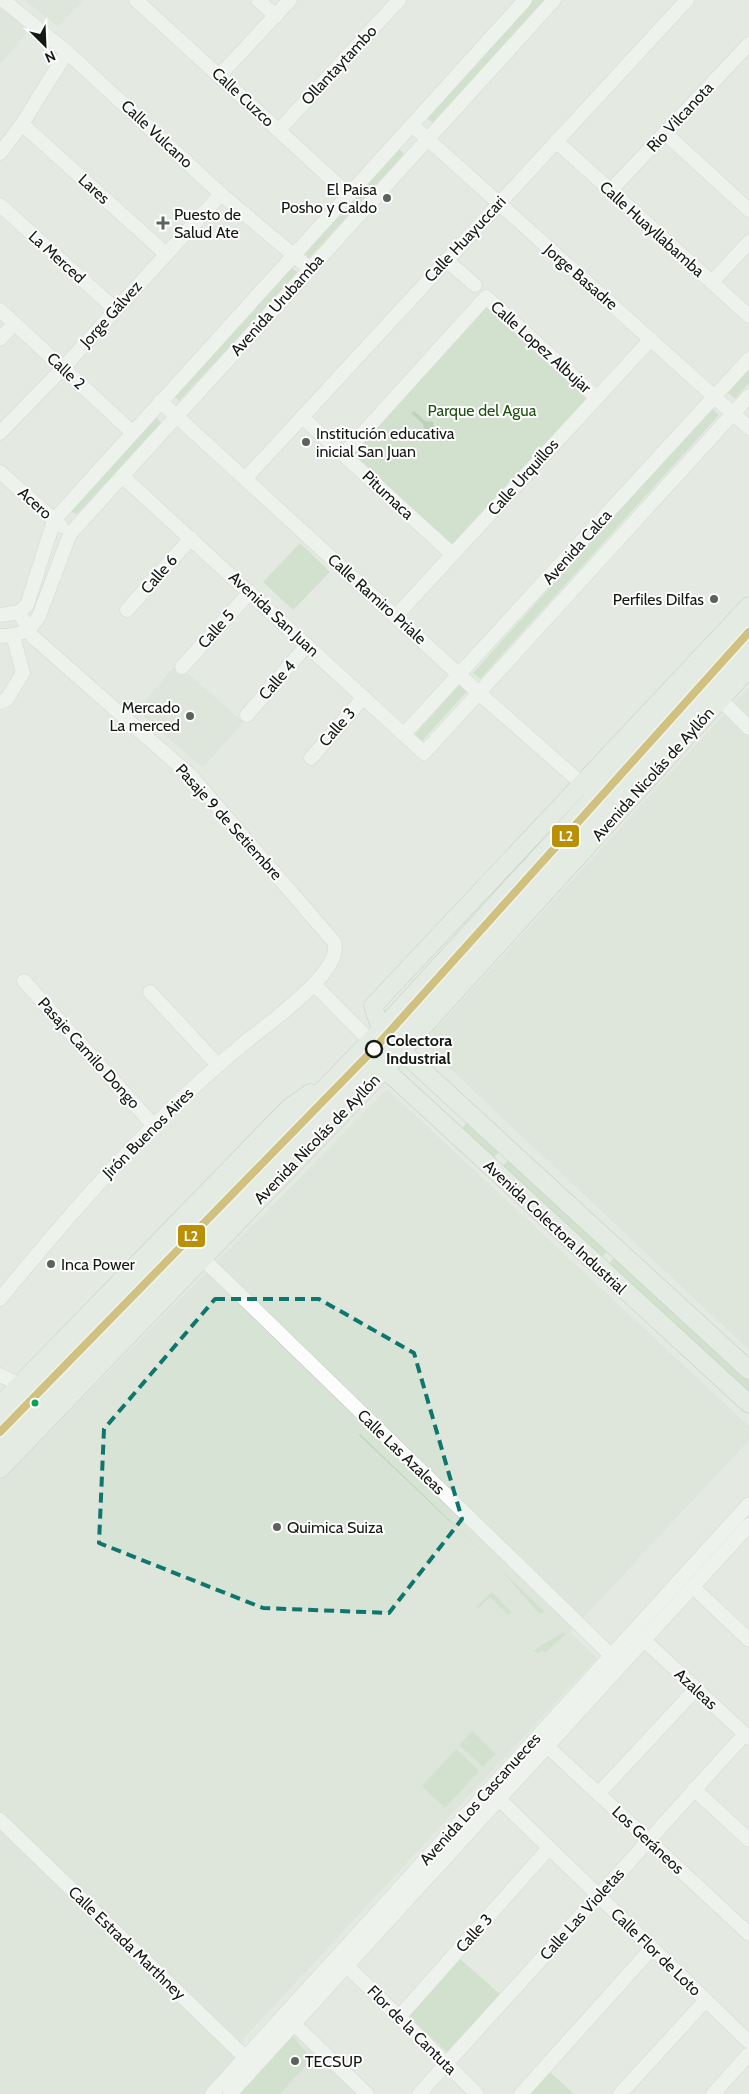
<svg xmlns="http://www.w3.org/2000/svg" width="749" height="2094" viewBox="0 0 749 2094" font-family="Cabin,sans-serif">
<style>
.built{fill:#d7e3d4}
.green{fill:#bcd7b6}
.water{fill:#8fb585}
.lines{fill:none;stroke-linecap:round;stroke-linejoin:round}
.minor-casing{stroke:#c1c5bf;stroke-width:15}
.major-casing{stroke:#9fae9c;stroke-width:19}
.minor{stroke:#fbfcfb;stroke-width:14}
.major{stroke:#e5ede3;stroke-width:18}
.metro-1-casing{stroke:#fff;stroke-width:11}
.metro-1{stroke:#b99006;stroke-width:8}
.marked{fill:none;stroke:#0f766e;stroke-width:4;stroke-dasharray:10 6;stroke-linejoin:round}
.poi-dot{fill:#5d625c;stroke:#fff;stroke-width:2}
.stop-dot{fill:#fff;stroke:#151914;stroke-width:2.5}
.bus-dot{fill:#00a651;stroke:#fff;stroke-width:2}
.labels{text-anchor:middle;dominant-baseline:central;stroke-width:4;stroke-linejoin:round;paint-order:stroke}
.street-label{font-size:16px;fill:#151914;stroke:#fff}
.poi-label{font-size:16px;fill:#151914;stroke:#fff;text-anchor:start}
.park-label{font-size:16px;fill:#1e510f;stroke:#fff}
.stop-label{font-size:16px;font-weight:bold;fill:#151914;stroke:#fff;text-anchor:start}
.line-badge{stroke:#fff;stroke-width:2}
.badge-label{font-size:14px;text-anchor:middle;font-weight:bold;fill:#fff}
</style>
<rect width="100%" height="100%" fill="#e4eae2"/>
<g class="built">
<polygon points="25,0 84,0 58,27"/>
<polygon points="0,5 30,29 0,64"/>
<polygon points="177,664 243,722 203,768 136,710"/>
<polygon points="749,687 749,1350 423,1043"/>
<polygon points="387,1089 749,1426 749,1440 570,1632 597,1658 244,2038 233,2062 204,2094 0,2094 0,1482"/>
<polygon points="293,2029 360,2094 235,2094"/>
</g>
<g class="green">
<polygon points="532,0 545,0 433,123 425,116"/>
<polygon points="398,148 404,154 309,258 303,252"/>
<polygon points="289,265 298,273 179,401 174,396"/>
<polygon points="482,300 592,399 455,546 344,451"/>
<polygon points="749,366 749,383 735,399 726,391"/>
<polygon points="712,408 719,415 480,679 473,673"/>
<polygon points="153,417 157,417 161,423 77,514 72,512 70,509"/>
<polygon points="300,543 330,572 293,610 263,582"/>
<polygon points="461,683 468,690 422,741 415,734"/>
<polygon points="469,1119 501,1150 494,1157 462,1129"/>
<polygon points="509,1159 609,1249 602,1257 503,1166"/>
<polygon points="614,1257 749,1377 749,1395 609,1265"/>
<polygon points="359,1435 360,1434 545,1612 539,1614 502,1571"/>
<polygon points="492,1592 511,1612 508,1615 490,1597 478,1609 476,1607"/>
<path d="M563 1632 566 1634 545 1653 542 1650 538 1654 534 1651C543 1642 553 1640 563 1632Z"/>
<polygon points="472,1731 496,1754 483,1767 459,1745"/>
<polygon points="456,1749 479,1771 445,1808 422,1786"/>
<polygon points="459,1958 501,1995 447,2052 408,2016"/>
<polygon points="292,2035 307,2053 307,2064 280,2094 239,2094"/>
<polygon points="549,2071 574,2094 527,2094"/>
</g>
<polygon class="water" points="414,411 425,421 433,422 434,429 443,437 440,440 431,432 425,431 423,424 411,413"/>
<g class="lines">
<g class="minor-casing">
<g id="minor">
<polyline points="3,0 67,52 221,194 310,269"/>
<polyline points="136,0 349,195"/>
<polyline points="258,0 276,16"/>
<polyline points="220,75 290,0"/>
<polyline points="22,124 166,254"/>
<polyline points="413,126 749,428"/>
<polyline points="279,130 399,0"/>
<polyline points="665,133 749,210"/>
<polyline points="556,141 749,316"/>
<polyline points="0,153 22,124 67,52"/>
<polyline points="610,191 749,44"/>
<polyline points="0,205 115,309"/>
<polyline points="446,260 475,285"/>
<polyline points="712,282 749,242"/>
<polyline points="0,310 132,432"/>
<polyline points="0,339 14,324"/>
<polyline points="160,401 480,694 589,790"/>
<polyline points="302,417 452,554"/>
<polyline points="0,433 63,368 221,194"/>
<polyline points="344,454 486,297 596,397"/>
<polyline points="0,472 61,526"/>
<polyline points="122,476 424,753 749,396"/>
<polyline points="245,479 687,0"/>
<polyline points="127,610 191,538"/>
<polyline points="0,615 19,612 27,605 54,520 525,0"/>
<polyline points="396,616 651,339"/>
<path d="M0 636C17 636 30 632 39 616L70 534 554 0"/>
<polyline points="182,667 250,592"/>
<polyline points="714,693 749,728"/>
<polyline points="0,702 6,700 23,673 13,636"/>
<polyline points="247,715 307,645"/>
<polyline points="404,734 749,359"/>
<polyline points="311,758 364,697"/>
<polyline points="24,981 154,1126"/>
<polyline points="314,984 370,1041"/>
<polyline points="150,992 218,1065"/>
<polyline points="196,1252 618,1662"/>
<path d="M0 1299C76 1206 155 1116 248 1040 268 1024 345 970 334 942L192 777 32 636 19 612"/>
<polyline points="0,1375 28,1389"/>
<polyline points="693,1587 749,1640"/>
<polyline points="644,1640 749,1738"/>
<polyline points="547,1746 749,1934"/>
<polyline points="694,1789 749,1840"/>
<polyline points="598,1794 696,1689"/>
<polyline points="499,1799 749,2042"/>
<polyline points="0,1820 251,2063"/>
<polyline points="347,1966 477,2094"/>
<polyline points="399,2017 549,1848"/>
<polyline points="294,2024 367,2094"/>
<polyline points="212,2094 749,1504"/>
<polyline points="230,2094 749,1525"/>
<polyline points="419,2094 745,1734"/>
<polyline points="521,2094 652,1948"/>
<polyline points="620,2094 706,2000"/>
<polyline points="713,2094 749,2054"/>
</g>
</g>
<g class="major-casing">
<g id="major">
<polyline points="381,1030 373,1006 749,606"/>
<polyline points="393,1043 749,1370"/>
<polyline points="376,1061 749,1404"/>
<polyline points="0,1405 289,1108 310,1093"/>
<polyline points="0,1423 381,1030 700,681 749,623"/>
<polyline points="0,1448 375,1060 749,651"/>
<polyline points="0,1469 385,1069 749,668"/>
</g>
</g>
<use href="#minor" class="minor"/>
<use href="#major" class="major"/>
<g class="metro-1-casing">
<polyline id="metro-1" points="0,1432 374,1049 749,632"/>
</g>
<use href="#metro-1" class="metro-1"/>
</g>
<path d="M0 0H749V2094H0ZM215 1299H319L414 1353 462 1519 389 1613 263 1608 99 1543 104 1429Z" fill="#e4eae2" fill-opacity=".55" fill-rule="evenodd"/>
<path class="marked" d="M215 1299H319L414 1353 462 1519 389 1613 263 1608 99 1543 104 1429Z"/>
<g class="poi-dot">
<circle cx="387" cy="198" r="5"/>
<path d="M160.5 215.5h5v5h5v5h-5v5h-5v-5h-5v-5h5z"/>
<circle cx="306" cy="442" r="5"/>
<circle cx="714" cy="599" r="5"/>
<circle cx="190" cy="716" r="5"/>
<circle cx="51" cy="1264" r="5"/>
<circle cx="277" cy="1527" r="5"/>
<circle cx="295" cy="2061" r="5"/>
</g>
<circle class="stop-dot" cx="374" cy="1049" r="8"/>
<circle class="bus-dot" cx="35" cy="1403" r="4.5"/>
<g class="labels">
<g class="street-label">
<text transform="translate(339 65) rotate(-47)">Ollantaytambo</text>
<text transform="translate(243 97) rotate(43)">Calle Cuzco</text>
<text transform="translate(680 117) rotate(-47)">Rio Vilcanota</text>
<text transform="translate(157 134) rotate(43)">Calle Vulcano</text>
<text transform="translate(94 189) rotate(42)">Lares</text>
<text transform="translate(652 229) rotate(42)">Calle Huayllabamba</text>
<text transform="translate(465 239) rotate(-47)">Calle Huayuccari</text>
<text transform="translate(57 257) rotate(42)">La Merced</text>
<text transform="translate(581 277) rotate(41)">Jorge Basadre</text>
<text transform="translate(277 305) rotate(-48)">Avenida Urubamba</text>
<text transform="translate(111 314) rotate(-48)">Jorge Gálvez</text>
<text transform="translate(541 347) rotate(42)">Calle Lopez Albujar</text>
<text transform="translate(66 371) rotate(43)">Calle 2</text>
<text transform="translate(523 477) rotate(-48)">Calle Urquillos</text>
<text transform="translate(388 495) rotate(43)">Pitumaca</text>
<text transform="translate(35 503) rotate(42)">Acero</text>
<text transform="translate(577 547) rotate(-48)">Avenida Calca</text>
<text transform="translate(159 574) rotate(-49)">Calle 6</text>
<text transform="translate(377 599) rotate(42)">Calle Ramiro Priale</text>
<text transform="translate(274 614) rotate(43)">Avenida San Juan</text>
<text transform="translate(216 629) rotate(-48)">Calle 5</text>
<text transform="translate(277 680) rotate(-49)">Calle 4</text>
<text transform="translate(337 727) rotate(-49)">Calle 3</text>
<text transform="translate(653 774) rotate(-48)">Avenida Nicolás de Ayllón</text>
<text transform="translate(229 822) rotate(48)">Pasaje 9 de Setiembre</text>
<text transform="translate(89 1053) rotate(48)">Pasaje Camilo Dongo</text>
<text transform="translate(148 1133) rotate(-45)">Jirón Buenos Aires</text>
<text transform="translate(317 1139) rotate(-46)">Avenida Nicolás de Ayllón</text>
<text transform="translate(555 1227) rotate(43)">Avenida Colectora Industrial</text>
<text transform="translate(401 1452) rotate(44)">Calle Las Azaleas</text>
<text transform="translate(696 1689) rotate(43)">Azaleas</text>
<text transform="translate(480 1799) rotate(-48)">Avenida Los Cascanueces</text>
<text transform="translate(648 1840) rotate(43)">Los Geráneos</text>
<text transform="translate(582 1914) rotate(-48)">Calle Las Violetas</text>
<text transform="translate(474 1933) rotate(-48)">Calle 3</text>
<text transform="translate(127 1943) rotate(44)">Calle Estrada Marthney</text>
<text transform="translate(656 1952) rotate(44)">Calle Flor de Loto</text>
<text transform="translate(412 2030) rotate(45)">Flor de la Cantuta</text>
</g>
<g class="poi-label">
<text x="377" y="189" text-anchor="end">El Paisa<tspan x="377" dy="18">Posho y Caldo</tspan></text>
<text x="174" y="214">Puesto de<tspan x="174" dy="18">Salud Ate</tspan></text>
<text x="316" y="433">Institución educativa<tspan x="316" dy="18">inicial San Juan</tspan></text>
<text x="704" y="599" text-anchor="end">Perfiles Dilfas</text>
<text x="180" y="707" text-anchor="end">Mercado<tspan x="180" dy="18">La merced</tspan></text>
<text x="61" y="1264">Inca Power</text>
<text x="287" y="1527">Quimica Suiza</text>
<text x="305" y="2061">TECSUP</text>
</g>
<g class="park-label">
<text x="482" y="410">Parque del Agua</text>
</g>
<g class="stop-label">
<text x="386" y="1040">Colectora<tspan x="386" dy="18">Industrial</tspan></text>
</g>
</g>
<g class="line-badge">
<rect x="551" y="824" width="29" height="24" rx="5" fill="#b99006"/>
<rect x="177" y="1224" width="29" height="24" rx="5" fill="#b99006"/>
</g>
<g class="badge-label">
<text x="566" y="841">L2</text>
<text x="191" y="1241">L2</text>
</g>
<g transform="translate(45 45) rotate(156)" stroke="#ffffff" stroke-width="4" paint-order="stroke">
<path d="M0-4L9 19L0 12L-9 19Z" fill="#151914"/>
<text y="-8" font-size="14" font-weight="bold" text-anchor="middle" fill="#151914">N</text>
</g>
</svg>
